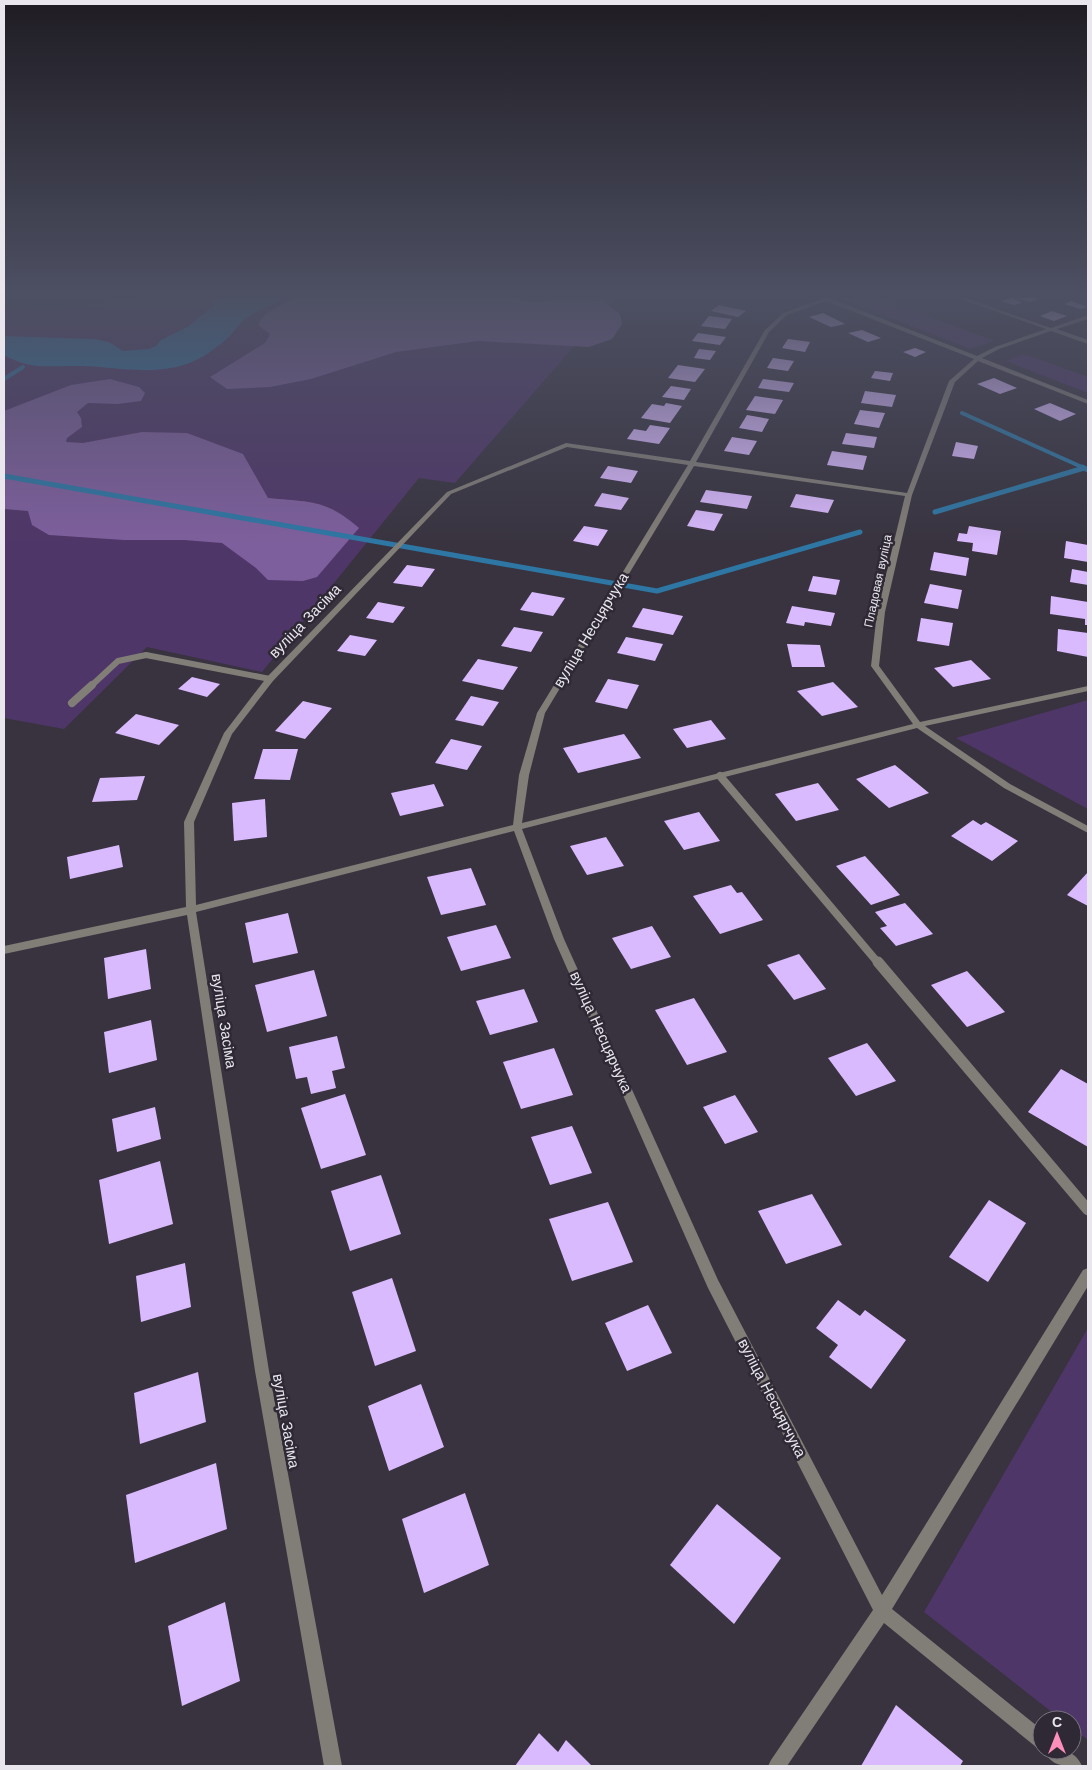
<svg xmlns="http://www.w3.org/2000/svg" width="1092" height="1770" viewBox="0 0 1092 1770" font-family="'Work Sans',sans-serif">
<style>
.green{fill:#4f3668}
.forest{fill:#7e5f9d}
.water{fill:#2e77a4}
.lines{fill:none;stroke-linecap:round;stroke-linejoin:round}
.stream-far1{stroke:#2e77a4;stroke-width:4}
.stream{stroke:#2e77a4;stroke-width:5}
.building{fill:#dabafe}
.lane-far2{stroke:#817d77;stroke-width:6}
.lane-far1{stroke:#817d77;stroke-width:8}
.lane{stroke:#817d77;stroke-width:11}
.street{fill:#817d77;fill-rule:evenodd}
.labels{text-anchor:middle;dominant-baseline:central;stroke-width:5;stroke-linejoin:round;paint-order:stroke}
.far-street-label{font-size:12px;fill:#e9e6ee;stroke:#2e2935}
.street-label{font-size:15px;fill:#e9e6ee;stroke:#2e2935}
</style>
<rect width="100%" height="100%" fill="#38333f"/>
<g class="green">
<polygon points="146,297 617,297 455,483 419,478 262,672 147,647 64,729 4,718 4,309 59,310"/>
<polygon points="837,297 876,297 995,341 970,349"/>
<polygon points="1024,354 1088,377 1088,393 1006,361"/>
<polygon points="1088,700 1088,809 956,738"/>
<polygon points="1088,1328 1088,1740 1072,1728 1072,1720 1062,1720 924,1612"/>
</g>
<g class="forest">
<path d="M294 297H516L520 301 538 303 556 300 603 301 620 314 622 324 612 339 589 347 478 341 396 352 311 379 270 387 227 389 210 377 265 343 270 334 258 325C265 309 282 307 294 297Z"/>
<path d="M110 379 139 387 145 393 141 401 118 404 88 403 77 412 81 418 82 427 67 438 66 442 83 443 142 432 187 433 243 454 268 498C309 502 326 499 359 528L317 577 303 581 268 580 256 568 222 543 184 540H124L49 535 32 525 28 511 4 509V411L71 385Z"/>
</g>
<path class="water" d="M218 297H283C272 306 258 310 247 318 237 325 232 336 223 342 214 349 204 357 194 361 159 377 118 367 81 366 51 365 31 371 4 355V336L94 339 109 342 123 351 149 349 156 346 161 340 189 326 209 309Z"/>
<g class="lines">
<g class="stream-far1">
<polyline points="4,379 23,367"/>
<polyline points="962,413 1084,468"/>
</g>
<g class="stream">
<polyline points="1082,467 1088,470"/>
<polyline points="4,476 657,591 860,532"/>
<polyline points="935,512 1084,468"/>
</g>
</g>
<g class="building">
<polygon points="1012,297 1022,303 1014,305 1001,301"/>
<polygon points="1033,297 1039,299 1030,302 1016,298"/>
<polygon points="1071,301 1087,307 1080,309 1064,304"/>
<polygon points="719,305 746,311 738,317 711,311"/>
<polygon points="1052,311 1067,316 1054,321 1040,316"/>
<polygon points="823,313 845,324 831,327 809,317"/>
<polygon points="709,316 732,319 725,329 701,326"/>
<polygon points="862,330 881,338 868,342 848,333"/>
<polygon points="698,333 726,337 720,345 692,341"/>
<polygon points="788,339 810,342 805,352 782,348"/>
<polygon points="915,348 926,352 915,357 903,352"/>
<polygon points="699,349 716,351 710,360 694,358"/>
<polygon points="773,358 794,361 788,371 767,368"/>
<polygon points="678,365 705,369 695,382 668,378"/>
<polygon points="875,371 893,373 890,381 871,378"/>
<polygon points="994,378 1017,388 1000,394 977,384"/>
<polygon points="763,379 794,383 789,392 758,388"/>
<polygon points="671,386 691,389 684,400 662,397"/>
<polygon points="865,391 896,395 892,407 861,403"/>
<polygon points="755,396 783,400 775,414 746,410"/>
<polygon points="666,403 682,406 670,423 641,418 652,404 664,406"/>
<polygon points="1050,403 1076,414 1060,421 1034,409"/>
<polygon points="860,410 885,413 879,428 854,424"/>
<polygon points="747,415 769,419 762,432 739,428"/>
<polygon points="650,425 670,428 659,444 627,439 634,429 646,431"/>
<polygon points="846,433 877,437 874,448 842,444"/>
<polygon points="732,437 757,441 749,455 724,451"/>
<polygon points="956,442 978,446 974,459 952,456"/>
<polygon points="832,451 867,456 863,470 827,465"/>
<polygon points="608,466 638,471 631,483 600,478"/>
<polygon points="706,490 752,496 747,509 700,502"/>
<polygon points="602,493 629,498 621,510 594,506"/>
<polygon points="796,494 834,500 828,513 790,507"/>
<polygon points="696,510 723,514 714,531 687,526"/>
<polygon points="584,526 608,530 598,546 573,541"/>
<polygon points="969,526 1001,531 997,555 972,551 973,543 957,541 959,533 967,534"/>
<polygon points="1066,541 1088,545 1088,562 1064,558"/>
<polygon points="934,552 969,558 966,576 930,570"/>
<polygon points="407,565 435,569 422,587 393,583"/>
<polygon points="1072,569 1088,572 1088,585 1070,582"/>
<polygon points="813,576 840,580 836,595 808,591"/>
<polygon points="930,584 962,590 958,609 924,603"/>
<polygon points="532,592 565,598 553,616 520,610"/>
<polygon points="1051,596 1088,602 1088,625 1085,625 1085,619 1050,614"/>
<polygon points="378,602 405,607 393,623 366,618"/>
<polygon points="792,606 835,613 831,626 805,622 804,626 786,623"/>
<polygon points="643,608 683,616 673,635 632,627"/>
<polygon points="921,618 953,623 949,646 917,641"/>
<polygon points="514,627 543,632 531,652 501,646"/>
<polygon points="1058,629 1088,633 1088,657 1057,651"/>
<polygon points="350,635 377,640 365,656 337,651"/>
<polygon points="626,637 663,644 655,661 617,653"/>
<polygon points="787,644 820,645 825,667 792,667"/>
<polygon points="478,659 518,667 503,690 462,681"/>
<polygon points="971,660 991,679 953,687 934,668"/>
<polygon points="192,677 220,684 207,697 178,689"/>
<polygon points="608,679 639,685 627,709 595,702"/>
<polygon points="833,682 858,707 822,716 797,691"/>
<polygon points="471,696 499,702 483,726 455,720"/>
<polygon points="303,701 332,708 305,739 275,731"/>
<polygon points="136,714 179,725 159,745 115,733"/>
<polygon points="711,720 726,739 687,748 673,729"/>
<polygon points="624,734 641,758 578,773 563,748"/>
<polygon points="451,739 482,746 467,770 435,763"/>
<polygon points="263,749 298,749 290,780 254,779"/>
<polygon points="895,765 929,793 889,808 856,779"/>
<polygon points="145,776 137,800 92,802 100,778"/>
<polygon points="818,783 839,810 796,821 775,794"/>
<polygon points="434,784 444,806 400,816 391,793"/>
<polygon points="265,799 267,837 234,841 232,803"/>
<polygon points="699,812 720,841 684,850 664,821"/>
<polygon points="973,820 981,825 986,822 1018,841 992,861 951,836"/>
<polygon points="606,837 624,866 587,875 570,846"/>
<polygon points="119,845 123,867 70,879 67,857"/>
<polygon points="865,856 900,895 871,905 836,866"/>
<polygon points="471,868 486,905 441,915 427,877"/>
<polygon points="1088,872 1088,906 1067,895"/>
<polygon points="731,885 737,893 742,892 763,920 720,934 693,896"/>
<polygon points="905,903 933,934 896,946 880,928 887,926 875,912"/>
<polygon points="288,913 298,953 253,963 245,923"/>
<polygon points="496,925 511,958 461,971 447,937"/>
<polygon points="652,926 671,957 631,969 612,938"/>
<polygon points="146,949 151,989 108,999 104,958"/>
<polygon points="799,954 826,989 794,1000 767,965"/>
<polygon points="314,970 327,1016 267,1032 255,985"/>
<polygon points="967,971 1005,1012 967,1027 931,985"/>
<polygon points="524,989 538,1022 490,1035 476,1001"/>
<polygon points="694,998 727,1052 687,1065 655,1010"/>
<polygon points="151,1020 157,1060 109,1073 104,1032"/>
<polygon points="337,1036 345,1068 332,1071 336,1088 311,1094 307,1077 296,1079 289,1047"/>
<polygon points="867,1043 896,1081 856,1096 828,1058"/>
<polygon points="554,1048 573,1095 521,1109 503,1062"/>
<polygon points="1061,1069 1088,1084 1088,1147 1028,1112"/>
<polygon points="345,1094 366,1155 321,1169 301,1108"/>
<polygon points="735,1095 758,1132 725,1144 703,1107"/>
<polygon points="155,1107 161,1139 117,1152 112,1119"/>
<polygon points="572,1126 592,1173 550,1185 531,1137"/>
<polygon points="160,1161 173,1224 109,1244 99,1180"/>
<polygon points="381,1175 401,1234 350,1251 331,1191"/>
<polygon points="812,1194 842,1245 786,1264 758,1211"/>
<polygon points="989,1200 1026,1223 988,1282 949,1257"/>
<polygon points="608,1202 633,1262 572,1281 549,1219"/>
<polygon points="185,1263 191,1307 141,1322 136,1276"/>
<polygon points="392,1278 416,1351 375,1366 352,1292"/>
<polygon points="838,1300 860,1316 865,1310 906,1340 871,1389 829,1357 838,1345 816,1328"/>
<polygon points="648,1305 672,1353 627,1371 605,1323"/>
<polygon points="198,1372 206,1422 140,1444 134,1393"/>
<polygon points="421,1384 444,1447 389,1471 368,1406"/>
<polygon points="216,1463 227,1529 135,1563 126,1495"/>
<polygon points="465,1493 489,1565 424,1593 402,1519"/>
<polygon points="717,1504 781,1558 734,1624 670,1565"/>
<polygon points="225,1602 240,1681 182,1706 168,1626"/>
<polygon points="896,1705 963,1761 960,1766 861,1766"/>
<polygon points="539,1733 558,1752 566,1740 592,1766 515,1766"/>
</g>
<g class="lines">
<polyline class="lane-far2" points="91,686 118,661 146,655 270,679"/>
<g class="lane-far1">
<polyline points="72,703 92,685"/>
<polyline points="720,776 879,964"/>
</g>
<polyline class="lane" points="878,962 1088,1210"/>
<g class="street">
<path d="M820 297H827L977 356 995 347 1046 329 955 297H963L1051 328 1088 315V319L1057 329 1088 340V344L1051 331 999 349 982 358 1088 400V404L978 361 955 382 912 495 885 612 879 666 920 722 1088 686V691L925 726 1010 784 1088 826V833L1004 788 917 728 522 829 564 939 718 1280 882 1595 1083 1270 1088 1268V1286L892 1609 1042 1730V1750L1036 1747 884 1623 787 1766H768L771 1760 873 1610 708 1288 554 939 514 831 196 912 269 1371 342 1766H324L255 1371 187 915 4 954V946L186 907 184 822 224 733 267 677 447 492 566 443 690 461 765 330 783 313 822 299ZM826 301 974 359 949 381 907 493 696 462 769 332 787 315ZM567 447 688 465 537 713 519 775 513 825 196 905 194 822 232 734 273 681 451 494ZM694 466 905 496 877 612 871 666 913 724 522 823 529 775 545 713Z"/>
<path d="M1044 1750C1060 1750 1075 1749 1082 1766 1065 1766 1052 1768 1044 1750Z"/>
</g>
</g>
<linearGradient id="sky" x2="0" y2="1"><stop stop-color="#1f1c23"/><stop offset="0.54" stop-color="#4d5063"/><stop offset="1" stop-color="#4d5063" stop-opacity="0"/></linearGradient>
<rect width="1092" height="545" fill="url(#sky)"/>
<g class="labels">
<g class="far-street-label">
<text transform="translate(878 581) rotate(-78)">Пладовая вуліца</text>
</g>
<g class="street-label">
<text transform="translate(305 621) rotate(-46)">вуліца Засіма</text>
<text transform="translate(591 630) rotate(-59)">вуліца Несцярчука</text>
<text transform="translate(224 1021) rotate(81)">вуліца Засіма</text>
<text transform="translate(601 1032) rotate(66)">вуліца Несцярчука</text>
<text transform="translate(772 1398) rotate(63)">вуліца Несцярчука</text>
<text transform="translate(286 1421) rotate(80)">вуліца Засіма</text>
</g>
</g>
<rect width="1092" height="1770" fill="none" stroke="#e9e6ee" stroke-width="10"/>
<g transform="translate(1057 1735)"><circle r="24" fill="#2e2935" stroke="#79757f"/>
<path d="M0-4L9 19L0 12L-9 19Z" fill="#fe8ebb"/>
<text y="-8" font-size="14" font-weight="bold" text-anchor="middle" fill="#e9e6ee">С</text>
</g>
</svg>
